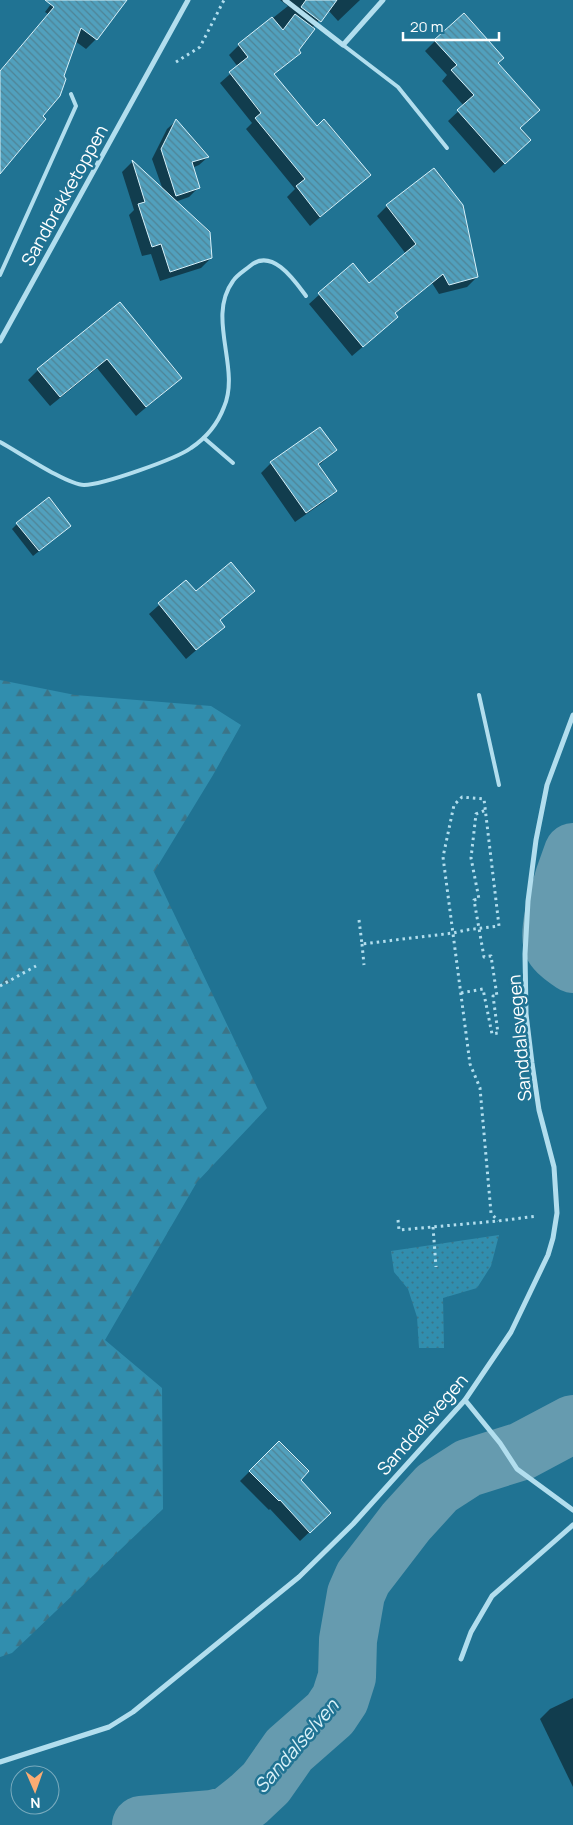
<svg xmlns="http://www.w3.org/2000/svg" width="573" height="1825" viewBox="0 0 573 1825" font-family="Manrope,sans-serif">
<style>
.forest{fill:url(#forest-firs)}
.park{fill:url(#park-dots)}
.shadow{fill:#0007}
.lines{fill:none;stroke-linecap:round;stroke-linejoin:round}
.river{stroke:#669baf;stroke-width:58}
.building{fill:url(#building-back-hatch);stroke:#d8f1fa}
.path{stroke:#b2deee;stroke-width:3;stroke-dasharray:2.5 4;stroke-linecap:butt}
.lane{stroke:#b2deee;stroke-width:4}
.street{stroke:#b2deee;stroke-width:5}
.labels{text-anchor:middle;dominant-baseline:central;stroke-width:5;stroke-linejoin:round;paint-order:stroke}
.street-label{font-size:18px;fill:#fff;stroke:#207393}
.water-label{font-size:19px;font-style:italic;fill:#d9f1f8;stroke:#207393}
</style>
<defs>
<pattern id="forest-firs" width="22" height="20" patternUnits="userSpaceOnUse" patternTransform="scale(1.25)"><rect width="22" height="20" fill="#318eae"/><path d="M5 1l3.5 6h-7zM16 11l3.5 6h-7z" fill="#3c7487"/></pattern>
<pattern id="park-dots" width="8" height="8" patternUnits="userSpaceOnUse" patternTransform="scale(1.25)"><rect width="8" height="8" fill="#318eae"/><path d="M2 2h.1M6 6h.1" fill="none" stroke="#3c7487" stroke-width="1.8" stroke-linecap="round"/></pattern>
<pattern id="building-back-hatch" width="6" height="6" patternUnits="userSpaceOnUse" patternTransform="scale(1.25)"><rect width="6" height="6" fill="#51a0bd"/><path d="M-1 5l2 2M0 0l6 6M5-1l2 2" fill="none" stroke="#4f8395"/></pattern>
</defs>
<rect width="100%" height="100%" fill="#207393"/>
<polygon class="forest" points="0,680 75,695 211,706 241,725 213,775 154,872 267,1108 197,1182 105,1340 162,1388 163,1509 12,1653 0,1657"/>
<polygon class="park" points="499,1235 491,1266 477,1288 443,1298 444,1348 419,1348 417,1317 408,1289 394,1272 391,1251"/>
<g class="shadow">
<polygon points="54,0 126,0 96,39 86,49 75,41 41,116 0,172 0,71 48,14 45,12"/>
<polygon points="280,0 360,0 338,21 328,10 312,28 298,50 299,53 273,75 317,128 369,175 310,226 287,197 295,189 246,129 252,123 220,83 238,67 229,55 239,45 288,6"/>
<polygon points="435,41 497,63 519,128 520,150 494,173 448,121 464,106 442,81 447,75 425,51"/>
<polygon points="176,121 208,157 199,165 192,168 198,188 189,197 175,202 211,258 201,268 160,281 151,254 142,256 129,215 134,210 122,172 132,162 163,190 152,159 167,129"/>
<polygon points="387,206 477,277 467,287 439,294 432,283 394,314 396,317 386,327 352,356 309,304 352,265 369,285 406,254 377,216"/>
<polygon points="120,304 170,387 136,416 97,368 50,406 28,380 38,370"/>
<polygon points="335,450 318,466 335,490 325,501 295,522 261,473 271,463"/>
<polygon points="17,524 70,526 33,556 12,529"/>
<polygon points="186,581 196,593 253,591 219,621 223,627 186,659 149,614"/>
<polygon points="279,1442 320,1522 300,1541 270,1509 269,1510 240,1481"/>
<polygon points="573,1698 573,1787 540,1719 550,1709"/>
</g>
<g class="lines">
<g class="river">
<path d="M573 852C566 870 545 930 553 946 557 953 566 959 573 964"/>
<polyline points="141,1825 213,1819 229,1815 249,1799 266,1783 289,1750 330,1714 340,1699 347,1677 348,1640 356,1594 363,1578 406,1522 437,1488 468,1468 522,1451 573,1424"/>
</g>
</g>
<g class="building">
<polygon points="45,0 127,0 97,40 81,28 64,76 66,79 60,96 43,116 46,119 0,174 0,71 54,7"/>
<polygon points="306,0 337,0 321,22 301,7"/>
<polygon points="464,13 504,58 498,63 540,110 520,128 531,140 505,164 457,110 474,95 451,70 457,65 434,40"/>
<polygon points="295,14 315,29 299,50 301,53 274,74 317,126 324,119 371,175 320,217 296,186 305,179 255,118 261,113 229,72 248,57 238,44 272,17 283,30"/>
<polygon points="176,119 209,157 192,162 200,188 176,196 161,149"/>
<polygon points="132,160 210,232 212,258 170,272 161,244 152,247 138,204 145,202"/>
<polygon points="434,168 463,205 478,277 449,285 443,274 395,313 398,317 363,347 318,293 353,263 369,283 416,244 386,205"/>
<polygon points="120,302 182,378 146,407 107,359 60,397 37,369"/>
<polygon points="320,427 337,450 318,464 337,491 306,513 270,462"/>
<polygon points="49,497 71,526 39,551 16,523"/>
<polygon points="231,562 255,591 220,620 225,627 196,650 158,603 186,580 196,591"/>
<polygon points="279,1441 309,1471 301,1480 331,1513 310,1533 280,1500 279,1501 249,1471"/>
</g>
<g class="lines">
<g class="path">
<polyline points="176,62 200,47 224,0"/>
<polyline points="359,920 362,944 453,933 466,930 499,926 484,799 462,797 454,805 443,857 470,1064 480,1088 491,1213 498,1221"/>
<polyline points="362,944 364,965"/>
<polyline points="0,986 36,966"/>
<polyline points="461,993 483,989 492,1034 498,1033 493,996 497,996 491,956 484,957 474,900 479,899 471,858 476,814 486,810"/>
<polyline points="398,1220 399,1230 498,1221 537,1216"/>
<polyline points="433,1227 436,1267"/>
</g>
<g class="lane">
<polyline points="343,45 398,87 447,148"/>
<polyline points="0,275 76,106 71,94"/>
<polyline points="204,438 233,463"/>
<path d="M0 442C17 451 67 485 84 485 102 485 176 459 191 448 206 438 218 423 224 407 241 368 206 318 233 281 237 275 244 271 250 266 272 247 295 281 306 296"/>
<polyline points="479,695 499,785"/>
</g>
<g class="street">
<polyline points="285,0 343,45 383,0"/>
<polyline points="0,341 188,0"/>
<polyline points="465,1400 500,1443 517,1469 573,1510"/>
<polyline points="461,1659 471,1632 492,1596 573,1525"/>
<polyline points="0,1762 109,1727 133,1712 299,1577 353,1524 465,1400 511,1332 548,1255 553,1238 557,1213 554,1167 539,1110 532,1063 526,1014 525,954 528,901 536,840 547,785 573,715"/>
</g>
</g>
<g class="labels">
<g class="street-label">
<text transform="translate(64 195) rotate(-61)">Sandbrekketoppen</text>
<text transform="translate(519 1038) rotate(-95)">Sanddalsvegen</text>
<text transform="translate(422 1424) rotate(-49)">Sanddalsvegen</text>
</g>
<g class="water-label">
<text transform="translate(296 1746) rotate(-49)">Sandalselven</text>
</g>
</g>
<g transform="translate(35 1790) rotate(178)"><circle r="24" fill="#207393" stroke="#79abbe"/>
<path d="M0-4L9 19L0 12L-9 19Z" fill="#fbac73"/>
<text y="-8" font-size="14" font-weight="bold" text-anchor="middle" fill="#ffffff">N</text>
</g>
<path d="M403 32v8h96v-8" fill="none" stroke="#ffffff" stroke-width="2.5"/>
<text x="410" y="32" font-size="15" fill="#ffffff" stroke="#207393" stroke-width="4" paint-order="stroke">20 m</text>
</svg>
